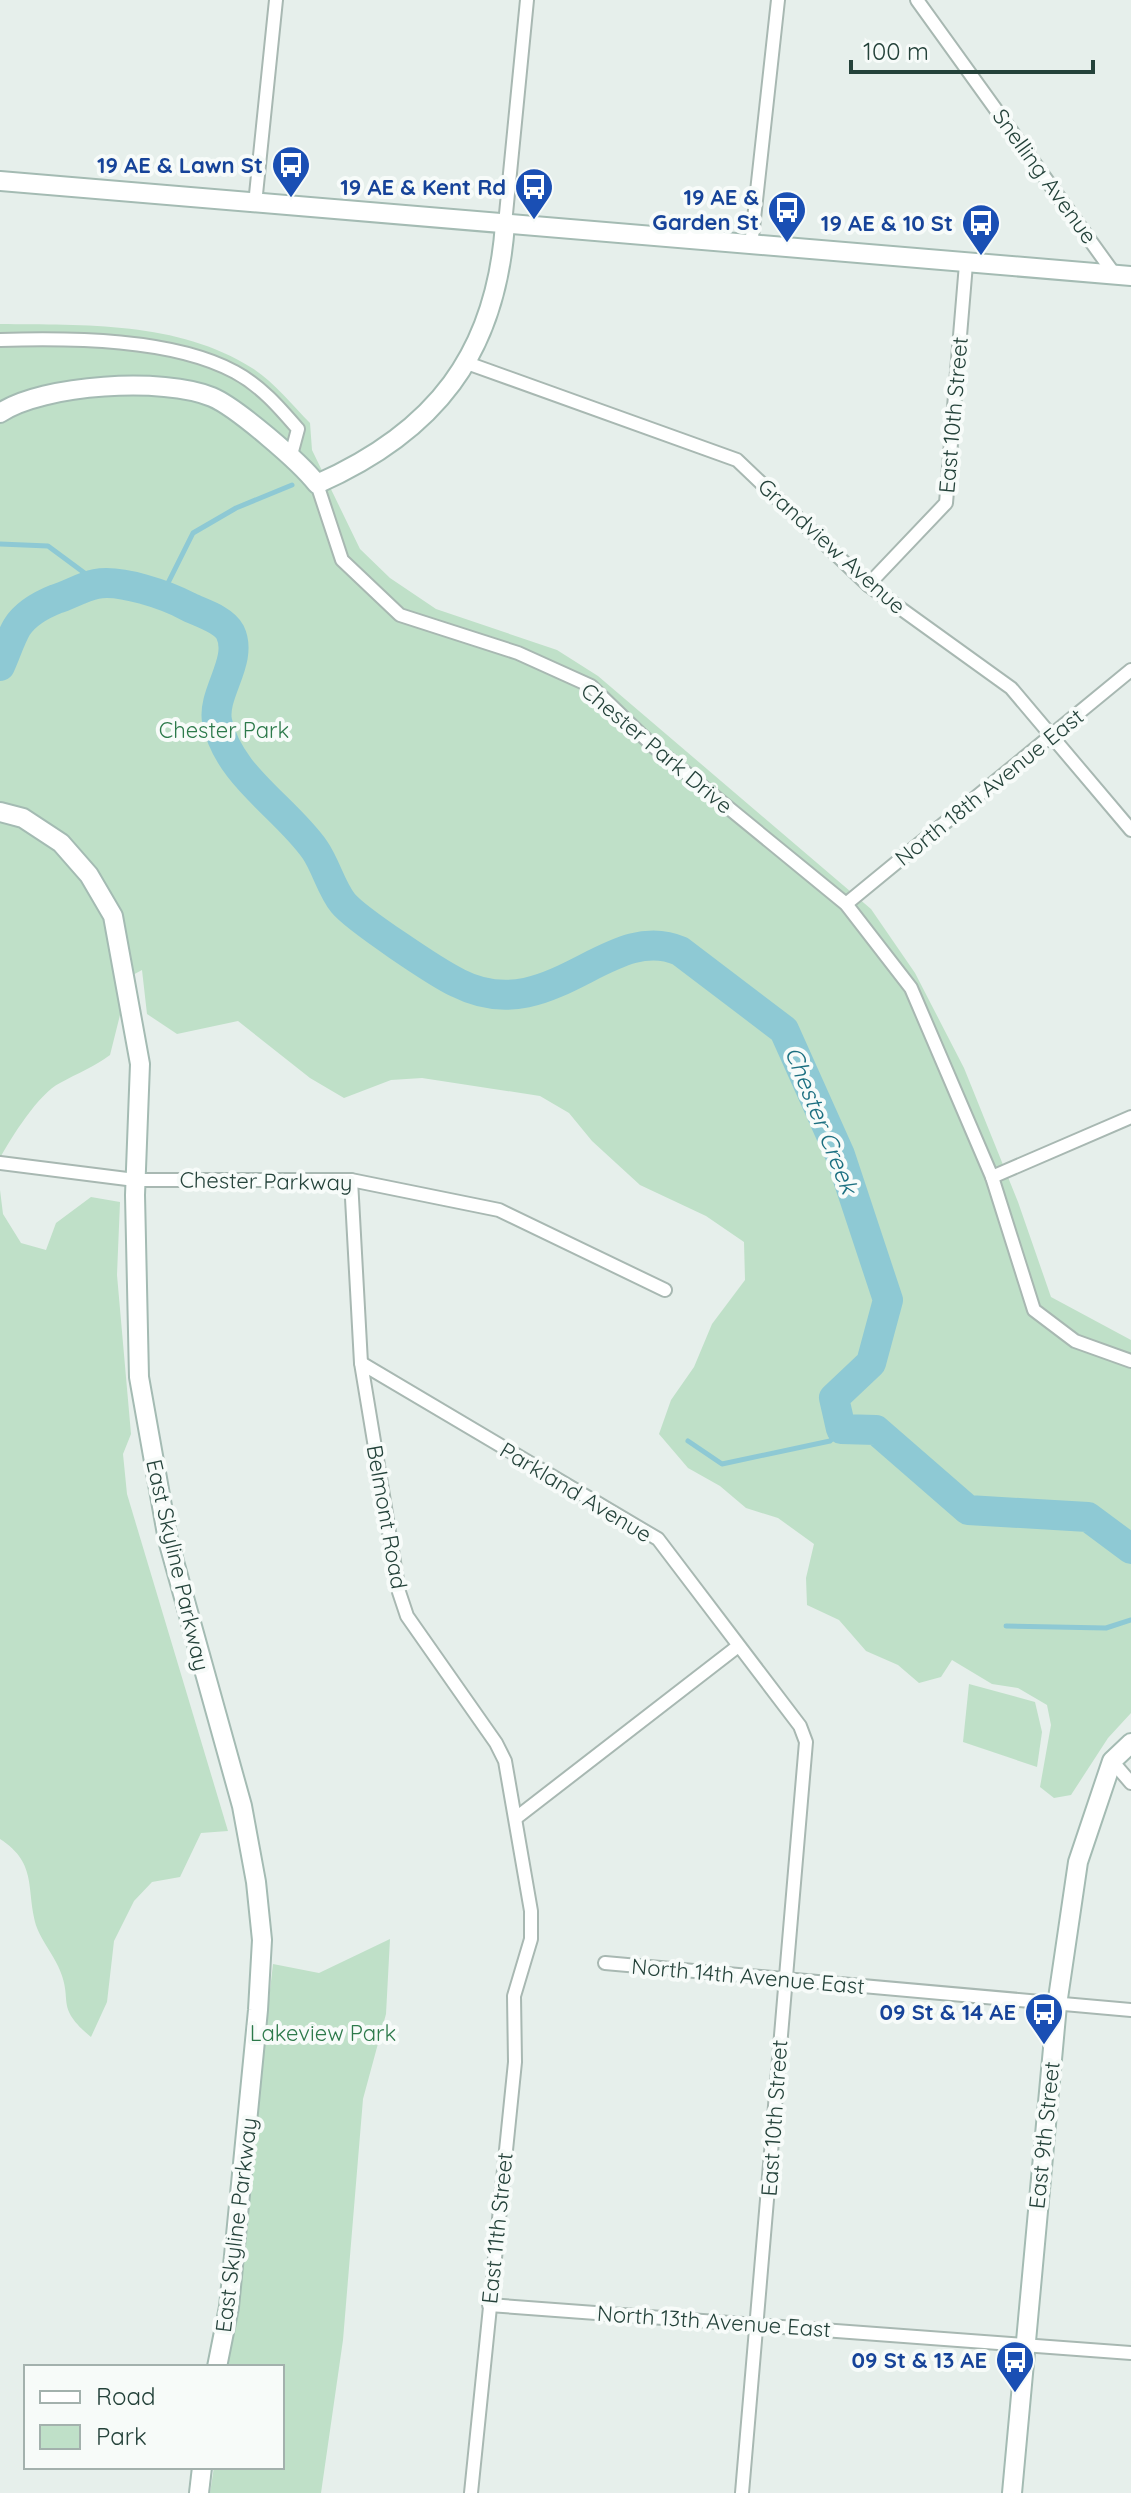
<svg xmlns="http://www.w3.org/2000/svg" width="1131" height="2493" viewBox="0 0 1131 2493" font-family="Quicksand,sans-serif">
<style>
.green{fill:#bfe0c8}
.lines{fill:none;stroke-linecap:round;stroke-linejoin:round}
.stream{stroke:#8ec9d4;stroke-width:5}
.river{stroke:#8ec9d4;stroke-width:30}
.street-casing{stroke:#a8b8b2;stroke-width:16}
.secondary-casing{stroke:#a4bbb3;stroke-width:22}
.street{stroke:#fff;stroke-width:12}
.secondary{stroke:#fff;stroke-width:18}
.labels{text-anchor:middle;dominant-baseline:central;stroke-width:8;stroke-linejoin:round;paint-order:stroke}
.transit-label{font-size:22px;font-weight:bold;fill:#164399;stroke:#f7fbf9;text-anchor:end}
.street-label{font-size:22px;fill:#24423a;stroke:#f7fbf9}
.park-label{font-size:22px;fill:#2d7a4b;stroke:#f7fbf9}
.water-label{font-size:24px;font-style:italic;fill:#1c6f80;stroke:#f7fbf9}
</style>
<rect width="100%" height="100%" fill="#e6efeb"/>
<g class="green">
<path d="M0 324C84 325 178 321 252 368 273 381 292 405 310 423L312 450 360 549 390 578 436 609 557 650 598 676 871 909 915 973 964 1068 1018 1202 1051 1297 1131 1340V1713L1108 1738 1071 1795 1054 1798 1040 1787 1051 1725 1047 1705 1018 1688 992 1684 952 1660 941 1677 919 1683 898 1665 866 1651 839 1620 807 1605 806 1578 814 1544 778 1518 746 1508 720 1486 688 1468 659 1434 671 1400 694 1367 712 1324 745 1280 744 1242 706 1216 640 1185 592 1141 569 1113 540 1096 422 1078 391 1080 344 1098 310 1078 238 1021 177 1034 147 1014 142 970 116 984 121 1011 110 1055C94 1067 78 1073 60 1083 39 1093 11 1138 0 1158Z"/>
<path d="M0 1190 3 1214 21 1243 46 1250 56 1223 91 1197 120 1202 117 1275 131 1434 123 1454 127 1494 228 1831 201 1833 180 1877 152 1882 134 1901 114 1941 107 2002 91 2037C53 2005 75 2002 58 1966 52 1953 42 1941 37 1928 25 1891 39 1864 0 1839Z"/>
<polygon points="969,1684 1035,1702 1042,1732 1037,1767 963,1742"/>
<polygon points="390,1939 386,2014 363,2099 343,2340 321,2493 210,2493 214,2467 282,2467 282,2367 227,2367 273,1964 319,1973"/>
</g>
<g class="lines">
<g class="stream">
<polyline points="0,544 48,546 98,583"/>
<polyline points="163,593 193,533 236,508 292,485"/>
<polyline points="688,1441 722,1464 830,1441 841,1429"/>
<polyline points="1006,1626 1106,1628 1131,1620"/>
</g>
<path class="river" d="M0 666C6 653 10 639 17 627 26 613 41 605 56 599 69 595 82 587 96 584 120 579 167 595 189 607 201 613 223 619 230 632 244 660 212 693 217 721 228 776 285 807 315 850 326 866 331 888 343 903 356 919 437 973 458 983 550 1030 609 920 680 951L784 1030 840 1155 888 1300 871 1363 834 1398 841 1429 876 1430 968 1510 1088 1517 1131 1549"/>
<g class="street-casing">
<g id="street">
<polyline points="917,0 1115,275"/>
<polyline points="255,204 276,0"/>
<polyline points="505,224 527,0"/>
<polyline points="751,246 778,0"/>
<path d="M0 340C70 338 172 338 235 372 261 386 279 407 298 429L291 455"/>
<polyline points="467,363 737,460 868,585 1011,688 1131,830"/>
<polyline points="317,484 342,560 400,615 518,653 591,686 653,746 846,904 911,988 992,1177 1034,1310 1075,1341 1131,1361"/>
<polyline points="868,585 946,503 966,264"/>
<polyline points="846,904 1131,670"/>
<polyline points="0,1163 135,1180 351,1180 499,1210 665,1290"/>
<polyline points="992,1177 1131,1117"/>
<polyline points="351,1180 361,1363 399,1592 407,1616 496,1743 505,1761 531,1911 531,1939 514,1996 515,2062 471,2493"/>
<polyline points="361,1363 658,1539 800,1726 806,1742 742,2493"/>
<polyline points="1112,1761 1131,1783"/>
<polyline points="516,1818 737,1647"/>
<polyline points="605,1963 1131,2010"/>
<polyline points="489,2305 1131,2353"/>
</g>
</g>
<g class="secondary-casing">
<g id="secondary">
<polyline points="0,181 1131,276"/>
<path d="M0 413C43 384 164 377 212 397 236 407 300 462 317 484 435 432 496 354 505 224"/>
<polyline points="0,812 23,818 61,843 89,875 113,916 140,1064 135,1195 139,1377 168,1540 242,1806 256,1882 262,1940 258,2010 229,2307 217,2367"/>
<polyline points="199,2493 202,2467"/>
<polyline points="1012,2493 1057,2005 1078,1862 1112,1761 1131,1743"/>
</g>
</g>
<use href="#street" class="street"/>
<use href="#secondary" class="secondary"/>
</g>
<defs>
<g id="bus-pin" transform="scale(2)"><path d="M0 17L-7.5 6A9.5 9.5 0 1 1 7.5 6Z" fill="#1a4fb4" stroke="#f7fbf9"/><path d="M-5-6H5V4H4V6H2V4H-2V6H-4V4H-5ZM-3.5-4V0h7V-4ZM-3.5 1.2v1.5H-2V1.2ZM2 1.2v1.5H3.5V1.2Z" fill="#fff"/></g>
</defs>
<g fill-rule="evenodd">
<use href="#bus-pin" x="291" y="165"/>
<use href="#bus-pin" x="534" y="187"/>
<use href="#bus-pin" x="787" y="210"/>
<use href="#bus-pin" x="981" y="223"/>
<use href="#bus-pin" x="1044" y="2012"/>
<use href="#bus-pin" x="1015" y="2360"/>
</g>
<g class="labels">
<g class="transit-label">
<text x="263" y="165">19 AE &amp; Lawn St</text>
<text x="506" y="187">19 AE &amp; Kent Rd</text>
<text x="759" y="197">19 AE &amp;<tspan x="759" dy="25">Garden St</tspan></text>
<text x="953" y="223">19 AE &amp; 10 St</text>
<text x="1016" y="2012">09 St &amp; 14 AE</text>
<text x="987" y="2360">09 St &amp; 13 AE</text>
</g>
<g class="street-label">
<text transform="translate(1045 176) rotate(54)">Snelling Avenue</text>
<text transform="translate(953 415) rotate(-85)">East 10th Street</text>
<text transform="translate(832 546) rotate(42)">Grandview Avenue</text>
<text transform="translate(657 748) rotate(40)">Chester Park Drive</text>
<text transform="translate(989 787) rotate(-39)">North 18th Avenue East</text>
<text transform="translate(266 1181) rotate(1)">Chester Parkway</text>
<text transform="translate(576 1492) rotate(31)">Parkland Avenue</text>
<text transform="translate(387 1517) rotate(80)">Belmont Road</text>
<text transform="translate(178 1565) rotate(77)">East Skyline Parkway</text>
<text transform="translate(748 1976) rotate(5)">North 14th Avenue East</text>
<text transform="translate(774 2118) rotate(-86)">East 10th Street</text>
<text transform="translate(1044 2135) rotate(-84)">East 9th Street</text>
<text transform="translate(236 2225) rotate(-83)">East Skyline Parkway</text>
<text transform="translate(497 2228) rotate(-84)">East 11th Street</text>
<text transform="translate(714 2321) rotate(4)">North 13th Avenue East</text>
</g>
<g class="park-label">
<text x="224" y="730">Chester Park</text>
<text x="323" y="2033">Lakeview Park</text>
</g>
<g class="water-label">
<text transform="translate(822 1120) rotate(68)">Chester Creek</text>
</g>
</g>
<rect x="24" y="2365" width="260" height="104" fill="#f7fbf9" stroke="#a3b1ad" stroke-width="2"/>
<rect x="40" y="2391" width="40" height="12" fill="#ffffff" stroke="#a3b1ad" stroke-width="2"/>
<text x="96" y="2405" font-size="24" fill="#24423a">Road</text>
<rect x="40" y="2425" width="40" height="24" fill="#bfe0c8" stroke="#a3b1ad" stroke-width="2"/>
<text x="96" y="2445" font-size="24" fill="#24423a">Park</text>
<path d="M851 60v12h242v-12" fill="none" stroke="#24423a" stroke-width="4"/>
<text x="863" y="60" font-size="24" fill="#24423a" stroke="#f7fbf9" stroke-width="6" paint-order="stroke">100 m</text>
</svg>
